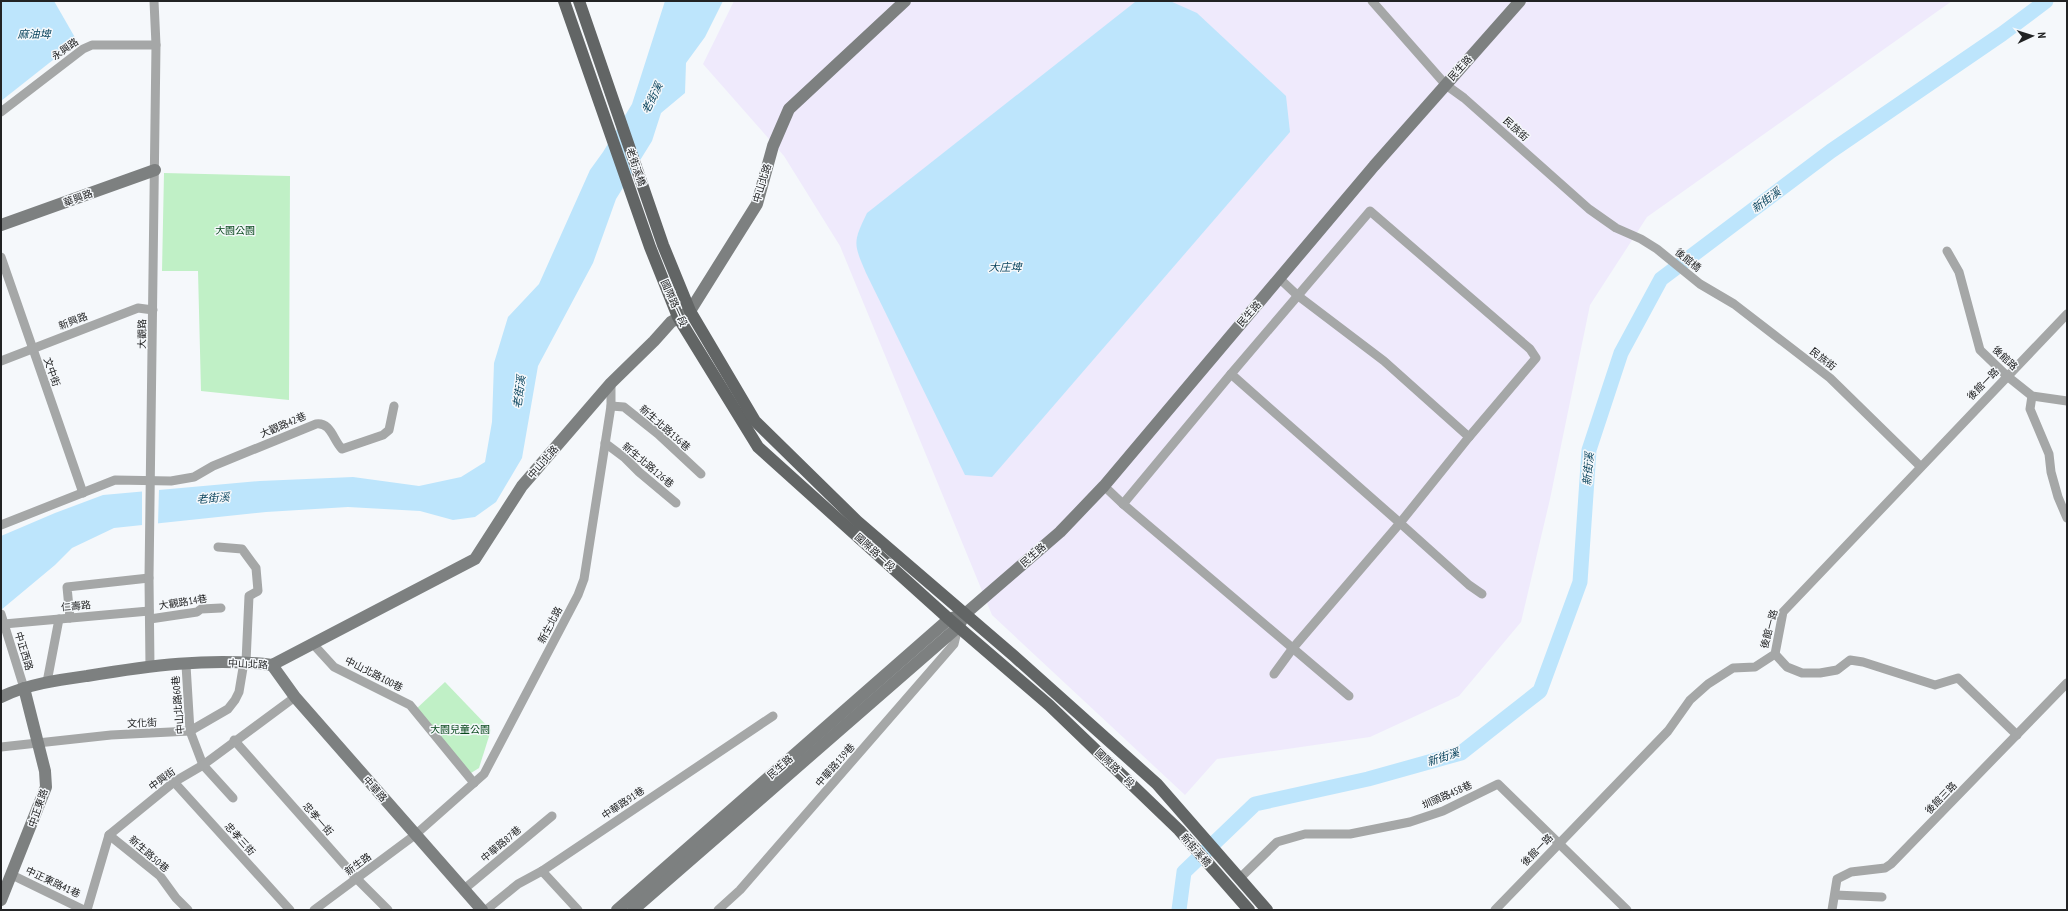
<svg xmlns="http://www.w3.org/2000/svg" width="2068" height="911" viewBox="0 0 2068 911" font-family="'PT Sans Narrow','Noto Sans TC',sans-serif">
<style>
.industrial{fill:#efeafc}
.green{fill:#c0f0c6}
.water{fill:#bde5fc}
.pier{fill:#f5f8fb}
.lines{fill:none;stroke-linecap:round;stroke-linejoin:round}
.river{stroke:#bde5fc;stroke-width:15}
.street{stroke:#a5a7a7;stroke-width:9}
.secondary{stroke:#7d8080;stroke-width:12}
.primary{stroke:#626565;stroke-width:12}
.labels{text-anchor:middle;dominant-baseline:central;stroke-width:3;stroke-linejoin:round;paint-order:stroke}
.street-label{font-size:10px;fill:#222324;stroke:#f5f8fb}
.park-label{font-size:10px;fill:#07471b;stroke:#f5f8fb}
.water-label{font-size:11px;font-style:italic;fill:#033f59;stroke:#f5f8fb}
</style>
<rect width="100%" height="100%" fill="#f5f8fb"/>
<polygon class="industrial" points="734,1 1952,1 1647,217 1590,305 1550,499 1521,622 1459,696 1370,737 1217,759 1185,795 992,615 840,246 784,156 703,64"/>
<g class="green">
<polygon points="164,173 290,176 289,400 201,391 198,271 162,271"/>
<polygon points="445,682 491,730 479,768 471,773 415,710"/>
</g>
<g class="water">
<polygon points="1,1 54,1 77,41 1,101"/>
<polygon points="665,1 723,1 705,37 686,63 685,93 661,113 652,141 616,199 593,263 538,366 522,458 496,502 475,517 453,520 420,511 348,507 266,512 114,528 72,548 55,565 1,610 1,536 55,513 103,495 260,481 353,477 419,486 461,477 485,462 492,422 494,363 508,317 539,284 590,170 603,152 632,104"/>
<path d="M1170 1 1197 13 1286 96 1290 132 992 477 965 475 866 273C853 243 853 242 867 213L1135 2Z"/>
</g>
<polygon class="pier" points="159,489 158,524 142,526 142,490"/>
<g class="lines">
<polyline class="river" points="1179,910 1184,872 1255,804 1368,779 1461,753 1540,691 1580,582 1589,450 1621,353 1661,279 1831,151 2002,34 2046,1"/>
<g class="street">
<polyline points="1372,1 1446,85 1464,98 1589,209 1616,228 1641,239 1657,249 1700,284 1734,304 1830,378 1920,466"/>
<polyline points="1,112 83,49 92,45 156,45"/>
<polygon points="1370,211 1530,349 1536,358 1469,437 1400,523 1231,374"/>
<polyline points="1947,251 1959,272 1980,350 2007,376 2032,396 2067,401"/>
<polyline points="1,257 83,493"/>
<polyline points="1280,279 1297,295 1384,361 1469,437"/>
<polyline points="1,361 138,308 153,310"/>
<polyline points="1231,374 1123,504 1349,696"/>
<polyline points="2032,396 2030,409 2049,454 2051,472 2058,497 2067,518"/>
<polyline points="611,406 624,407 658,434 701,474"/>
<polyline points="605,443 625,458 639,472 676,503"/>
<polyline points="1104,486 1123,504"/>
<path d="M1 525 115 480 171 481 194 477 213 466 316 424C331 422 333 440 342 449L383 435 389 430 394 406"/>
<polyline points="218,547 242,549 256,568 258,591 249,596 246,662"/>
<polyline points="1,614 24,688"/>
<polyline points="70,618 67,587 149,578"/>
<polyline points="150,619 197,612 201,609 221,608"/>
<polyline points="4,624 149,611"/>
<polyline points="313,644 334,667 410,705 474,783"/>
<polyline points="1775,654 1787,667 1802,673 1820,673 1837,670 1850,660 1863,662 1935,685 1958,678 2017,735"/>
<polyline points="186,665 190,731 203,765 233,798"/>
<polyline points="150,667 149,578 156,45 154,1"/>
<polyline points="1274,674 1293,648 1400,523 1469,585 1482,594"/>
<polyline points="47,682 59,619"/>
<polyline points="234,740 357,879 388,910"/>
<polyline points="1,747 111,735 190,731 228,709 235,700 239,692 244,662"/>
<polyline points="174,782 290,910"/>
<polyline points="109,835 160,876 176,898 188,910"/>
<polyline points="542,871 578,910"/>
<polyline points="12,875 84,910"/>
<polyline points="1240,878 1277,842 1305,834 1350,834 1410,822 1443,811 1498,784 1627,910"/>
<polyline points="463,890 552,816"/>
<polyline points="1835,895 1882,897"/>
<polyline points="87,910 109,835 174,782 203,765 295,697"/>
<polyline points="314,910 415,835 484,774 578,595 584,579 611,406 611,383"/>
<polyline points="486,910 518,884 542,871 773,716"/>
<polyline points="718,910 740,890 954,644 958,627"/>
<polyline points="1495,910 1668,731 1690,700 1708,684 1733,668 1755,667 1775,654 1783,612 2067,314"/>
<polyline points="1832,910 1837,879 1851,872 1885,868 1891,864 2067,683"/>
</g>
<g class="secondary">
<polyline points="1,225 155,170"/>
<polyline points="272,665 295,697 482,910"/>
<path d="M1 697C28 684 58 680 87 676 147 666 211 657 272 665L475 559 522 486 611 383 654 341 671 322 690 311 757 204 773 146 789 109 905 1"/>
<polyline points="1,900 46,787 45,771 24,688"/>
<polyline points="617,910 949,619 965,614 1060,532 1104,486 1374,166 1520,1"/>
<polyline points="633,910 958,627 963,618"/>
</g>
<g class="primary">
<polyline points="564,1 650,247 678,317 758,447 949,619 1049,705 1179,830 1249,910"/>
<polyline points="579,1 663,245 690,311 755,421 857,521 1014,656 1157,784 1267,910"/>
</g>
</g>
<g class="labels">
<g class="street-label">
<text transform="translate(65 49) rotate(-35)">永興路</text>
<text transform="translate(1460 68) rotate(-48)">民生路</text>
<text transform="translate(1516 129) rotate(42)">民族街</text>
<text transform="translate(636 167) rotate(71)">老街溪橋</text>
<text transform="translate(762 183) rotate(-73)">中山北路</text>
<text transform="translate(78 198) rotate(-20)">華興路</text>
<text transform="translate(1688 260) rotate(39)">後館橋</text>
<text transform="translate(674 303) rotate(66)">國際路一段</text>
<text transform="translate(1249 314) rotate(-49)">民生路</text>
<text transform="translate(73 321) rotate(-21)">新興路</text>
<text transform="translate(142 334) rotate(-89)">大觀路</text>
<text transform="translate(2005 358) rotate(43)">後館路</text>
<text transform="translate(1823 359) rotate(38)">民族街</text>
<text transform="translate(52 372) rotate(71)">文中街</text>
<text transform="translate(1983 384) rotate(-46)">後館一路</text>
<text transform="translate(283 425) rotate(-23)">大觀路42巷</text>
<text transform="translate(665 428) rotate(41)">新生北路136巷</text>
<text transform="translate(543 462) rotate(-49)">中山北路</text>
<text transform="translate(648 465) rotate(40)">新生北路126巷</text>
<text transform="translate(875 552) rotate(42)">國際路一段</text>
<text transform="translate(1033 555) rotate(-41)">民生路</text>
<text transform="translate(183 602) rotate(-9)">大觀路14巷</text>
<text transform="translate(76 606) rotate(-5)">仁壽路</text>
<text transform="translate(550 625) rotate(-62)">新生北路</text>
<text transform="translate(1769 629) rotate(-75)">後館一路</text>
<text transform="translate(24 651) rotate(73)">中正西路</text>
<text transform="translate(248 664) rotate(3)">中山北路</text>
<text transform="translate(374 674) rotate(27)">中山北路100巷</text>
<text transform="translate(178 705) rotate(-95)">中山北路60巷</text>
<text transform="translate(142 723) rotate(-3)">文化街</text>
<text transform="translate(835 765) rotate(-49)">中華路139巷</text>
<text transform="translate(780 767) rotate(-41)">民生路</text>
<text transform="translate(1115 768) rotate(44)">國際路一段</text>
<text transform="translate(162 779) rotate(-36)">中興街</text>
<text transform="translate(375 789) rotate(49)">中華路</text>
<text transform="translate(1447 795) rotate(-24)">圳頭路458巷</text>
<text transform="translate(1941 798) rotate(-46)">後館三路</text>
<text transform="translate(623 803) rotate(-34)">中華路91巷</text>
<text transform="translate(38 808) rotate(-71)">中正東路</text>
<text transform="translate(318 819) rotate(49)">忠孝一街</text>
<text transform="translate(240 839) rotate(48)">忠孝三街</text>
<text transform="translate(501 844) rotate(-40)">中華路87巷</text>
<text transform="translate(1196 850) rotate(49)">新街溪橋</text>
<text transform="translate(1537 850) rotate(-46)">後館一路</text>
<text transform="translate(149 854) rotate(41)">新生路50巷</text>
<text transform="translate(358 864) rotate(-36)">新生路</text>
<text transform="translate(53 882) rotate(25)">中正東路41巷</text>
</g>
<g class="park-label">
<text x="235" y="230">大園公園</text>
<text x="460" y="729">大園兒童公園</text>
</g>
<g class="water-label">
<text x="34" y="34">麻油埤</text>
<text transform="translate(652 98) rotate(-64)">老街溪</text>
<text transform="translate(1766 200) rotate(-37)">新街溪</text>
<text x="1005" y="267">大庄埤</text>
<text transform="translate(519 392) rotate(-82)">老街溪</text>
<text transform="translate(1588 469) rotate(-85)">新街溪</text>
<text transform="translate(213 498) rotate(-4)">老街溪</text>
<text transform="translate(1443 757) rotate(-18)">新街溪</text>
</g>
</g>
<rect width="2068" height="911" fill="none" stroke="#222324" stroke-width="4"/>
<g transform="translate(2032 36) rotate(86)" stroke="#f5f8fb" stroke-width="3" paint-order="stroke">
<path d="M0-3L7 15L0 10L-7 15Z" fill="#222324"/>
<text y="-6" font-size="11" font-weight="bold" text-anchor="middle" fill="#222324">N</text>
</g>
</svg>
